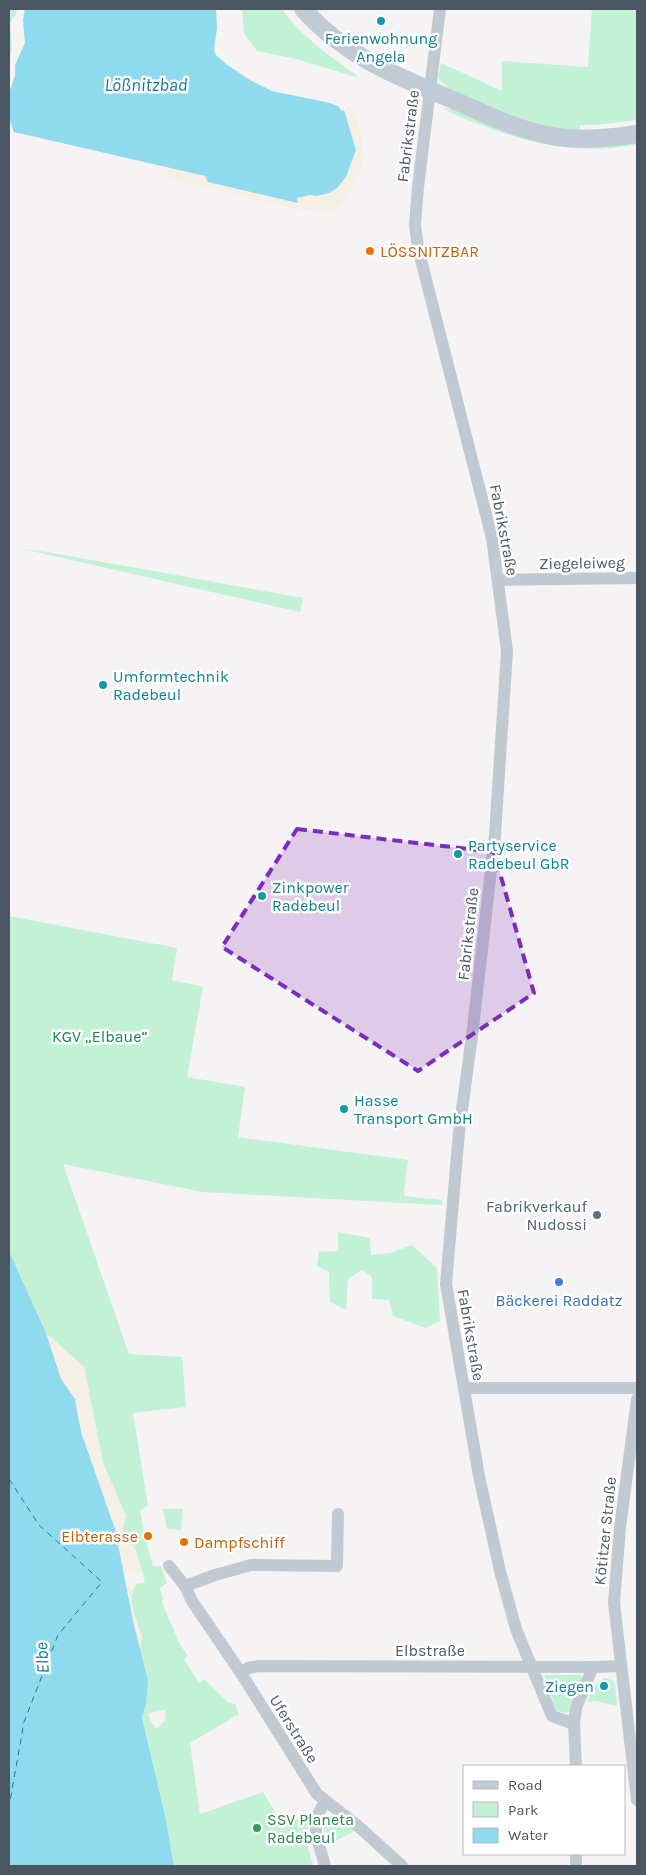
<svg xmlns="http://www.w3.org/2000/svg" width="646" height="1875" viewBox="0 0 646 1875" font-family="Karla,sans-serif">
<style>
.green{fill:#c3f1d5;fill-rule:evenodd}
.sand{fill:#f5f0e5}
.water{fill:#90daee}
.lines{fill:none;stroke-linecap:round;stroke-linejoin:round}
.ferry{stroke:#0c7c9b;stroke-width:1;stroke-dasharray:6 5;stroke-linecap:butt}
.street{stroke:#c1cad2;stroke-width:12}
.secondary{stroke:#c1cbd6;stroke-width:18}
.marked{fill:#7b2cbf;fill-opacity:0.2;stroke:#7b2cbf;stroke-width:4;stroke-dasharray:10 6;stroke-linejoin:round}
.culture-dot{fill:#0f9aa8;stroke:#fff;stroke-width:2}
.food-dot{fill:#e8710a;stroke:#fff;stroke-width:2}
.service-dot{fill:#5c6f8a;stroke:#fff;stroke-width:2}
.shop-dot{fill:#3f7fe0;stroke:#fff;stroke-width:2}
.leisure-dot{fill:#2e9e5b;stroke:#fff;stroke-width:2}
.labels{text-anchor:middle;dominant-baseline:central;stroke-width:5;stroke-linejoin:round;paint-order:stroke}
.culture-label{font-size:16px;fill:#0d838f;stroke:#fff;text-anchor:start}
.street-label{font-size:16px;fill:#4a5661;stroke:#fff}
.food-label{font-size:16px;fill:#c56008;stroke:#fff;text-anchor:start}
.park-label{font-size:16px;fill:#17864f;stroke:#fff}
.service-label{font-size:16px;fill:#4e5e75;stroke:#fff;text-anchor:end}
.shop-label{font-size:16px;fill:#366cbe;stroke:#fff}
.leisure-label{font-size:16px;fill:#27864d;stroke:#fff;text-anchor:start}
.water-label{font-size:18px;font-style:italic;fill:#0c7c9b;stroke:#fff}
</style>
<rect width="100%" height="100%" fill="#f5f3f3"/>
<g class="green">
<polygon points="9,9 18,9 10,24 12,49 9,62"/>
<path d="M242 9H282C301 37 333 58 360 78L296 59 257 51 244 33Z"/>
<path d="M592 9H637V120L595 125H580L579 133C541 131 463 107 438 78L441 63 502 91V61L588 67Z"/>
<path d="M443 108 452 109 483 121 637 140V144C586 155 538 146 489 128 473 122 458 117 443 108Z"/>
<polygon points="23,549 53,553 303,598 300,612"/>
<path d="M9 916 177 948 172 980 203 987 187 1077 245 1087 238 1137 408 1160 404 1192 405 1196 442 1200V1205L203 1192 63 1164 129 1354 182 1357 186 1407 133 1413 148 1506 140 1510 145 1538 153 1566H161L167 1583 160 1588 163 1600 162 1602 179 1643 188 1656 184 1659 199 1683 204 1679 228 1702 235 1704 239 1714 190 1743 200 1814 263 1792 283 1825 308 1815V1847L313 1866 174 1865 165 1816 142 1716 148 1680 140 1647 142 1637 133 1613 131 1592 136 1584 145 1583C140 1560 136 1550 122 1531L126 1516 103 1463 84 1367 46 1333 9 1251ZM166 1710 165 1721 156 1729 150 1720 148 1713Z"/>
<polygon points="338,1232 370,1238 371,1255 390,1253 412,1245 437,1268 440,1321 426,1328 393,1316 389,1300 372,1299 372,1277 362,1270 348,1279 346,1310 330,1302 329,1272 317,1266 319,1252 338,1251"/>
<polygon points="163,1509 183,1509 181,1530 167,1529"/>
<polygon points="544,1675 581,1675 583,1678 570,1711 565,1713 556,1710"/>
<path d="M605 1678 611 1679 615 1683 617 1706 595 1701 587 1702C591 1692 594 1683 605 1678Z"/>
<polygon points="330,1817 334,1817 355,1831 329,1844 323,1827 323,1822"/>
</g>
<g class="sand">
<path d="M350 106C359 123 364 143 363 162 362 173 355 184 349 194 346 199 342 206 337 208 324 213 311 210 298 209L167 178 169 167 205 176 298 202 297 198 314 195 346 122 344 110Z"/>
<polygon points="46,1333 84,1367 103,1463 126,1516 122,1531 135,1548 142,1571 124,1573 115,1529 81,1432 75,1400 61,1379"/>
<path d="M136 1584C122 1607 146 1625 140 1647L126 1585Z"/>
</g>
<g class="water">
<polygon points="25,9 216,9 217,28 214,50 216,55 226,64 250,80 272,91 330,103 338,106 342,111 344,110 356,150 346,177 337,188 329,193 317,196 310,195 297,198 298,203 208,182 205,176 14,132 9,118 9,93 15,76 15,65 25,43 23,20"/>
<polygon points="9,1251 46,1333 61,1379 75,1399 81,1432 115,1529 133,1621 148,1680 146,1704 142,1717 165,1816 174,1866 9,1866"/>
</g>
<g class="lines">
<polyline class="ferry" points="9,1479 39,1525 102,1582 58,1635 24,1722 9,1807"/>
<g class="street">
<polyline points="440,9 418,187 415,225 418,248 492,538 507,651 495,835 473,1028 459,1132 446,1284 479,1476 500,1571 516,1629 552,1716 574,1724"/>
<polyline points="498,580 637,578"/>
<polyline points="464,1388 637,1388"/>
<polyline points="637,1399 620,1528 614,1603 637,1800"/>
<polyline points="169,1566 185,1586 192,1601 241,1673 317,1794 358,1826 402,1866"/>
<polyline points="185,1586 215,1575 251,1565 337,1566 338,1514"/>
<polyline points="241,1673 248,1668 259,1666 593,1667 621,1666"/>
<polyline points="576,1766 574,1724 576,1708 593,1667"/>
<path d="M325 1802C308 1826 319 1841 325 1866"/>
<polyline points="576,1866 576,1854"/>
</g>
<path class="secondary" d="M303 9C347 58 399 77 458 102 490 116 522 132 558 137 584 141 611 138 637 134"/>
</g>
<path class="marked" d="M297 829 494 852 534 993 418 1071 222 947Z"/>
<g class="culture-dot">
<circle cx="381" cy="21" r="5"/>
<circle cx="103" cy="685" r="5"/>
<circle cx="458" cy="854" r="5"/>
<circle cx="262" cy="896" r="5"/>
<circle cx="344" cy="1109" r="5"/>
<circle cx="604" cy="1686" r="5"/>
</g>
<g class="food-dot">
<circle cx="370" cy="251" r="5"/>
<circle cx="148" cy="1536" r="5"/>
<circle cx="184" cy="1542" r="5"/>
</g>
<circle class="service-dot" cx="597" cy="1215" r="5"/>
<circle class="shop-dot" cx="559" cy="1282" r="5"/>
<circle class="leisure-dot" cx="257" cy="1828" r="5"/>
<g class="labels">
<g class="culture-label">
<text x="381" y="38" text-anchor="middle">Ferienwohnung<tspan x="381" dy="18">Angela</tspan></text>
<text x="113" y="676">Umformtechnik<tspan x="113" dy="18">Radebeul</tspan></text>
<text x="468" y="845">Partyservice<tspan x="468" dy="18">Radebeul GbR</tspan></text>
<text x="272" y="887">Zinkpower<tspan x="272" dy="18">Radebeul</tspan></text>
<text x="354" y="1100">Hasse<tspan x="354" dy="18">Transport GmbH</tspan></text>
<text x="594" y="1686" text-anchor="end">Ziegen</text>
</g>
<g class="street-label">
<text transform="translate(408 136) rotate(-83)">Fabrikstraße</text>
<text transform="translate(504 530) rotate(79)">Fabrikstraße</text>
<text transform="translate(582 563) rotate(-1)">Ziegeleiweg</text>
<text transform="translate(468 934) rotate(-84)">Fabrikstraße</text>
<text transform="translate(471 1335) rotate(80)">Fabrikstraße</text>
<text transform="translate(605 1531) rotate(-84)">Kötitzer Straße</text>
<text x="430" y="1650">Elbstraße</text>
<text transform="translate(294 1729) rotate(58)">Uferstraße</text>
</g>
<g class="food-label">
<text x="380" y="251">LÖSSNITZBAR</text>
<text x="138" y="1536" text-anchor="end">Elbterasse</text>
<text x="194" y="1542">Dampfschiff</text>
</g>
<g class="park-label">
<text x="100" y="1036">KGV „Elbaue“</text>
</g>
<g class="service-label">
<text x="587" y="1206">Fabrikverkauf<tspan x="587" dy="18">Nudossi</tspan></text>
</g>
<g class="shop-label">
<text x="559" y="1300">Bäckerei Raddatz</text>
</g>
<g class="leisure-label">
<text x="267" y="1819">SSV Planeta<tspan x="267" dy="18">Radebeul</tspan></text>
</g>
<g class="water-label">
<text x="146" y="85">Lößnitzbad</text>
<text transform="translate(42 1658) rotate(-94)">Elbe</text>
</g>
</g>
<rect width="646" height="1875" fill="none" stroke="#4a5661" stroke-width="20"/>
<rect x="463" y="1765" width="162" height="90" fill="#ffffff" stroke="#b7bbc0"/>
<rect x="473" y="1781" width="25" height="8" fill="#c1cbd6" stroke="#b7bbc0"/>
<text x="508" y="1790" font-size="15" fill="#4a5661">Road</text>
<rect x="473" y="1802" width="25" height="15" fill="#c3f1d5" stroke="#b7bbc0"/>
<text x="508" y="1815" font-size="15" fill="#4a5661">Park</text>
<rect x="473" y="1828" width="25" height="15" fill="#90daee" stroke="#b7bbc0"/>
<text x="508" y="1840" font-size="15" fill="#4a5661">Water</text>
</svg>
